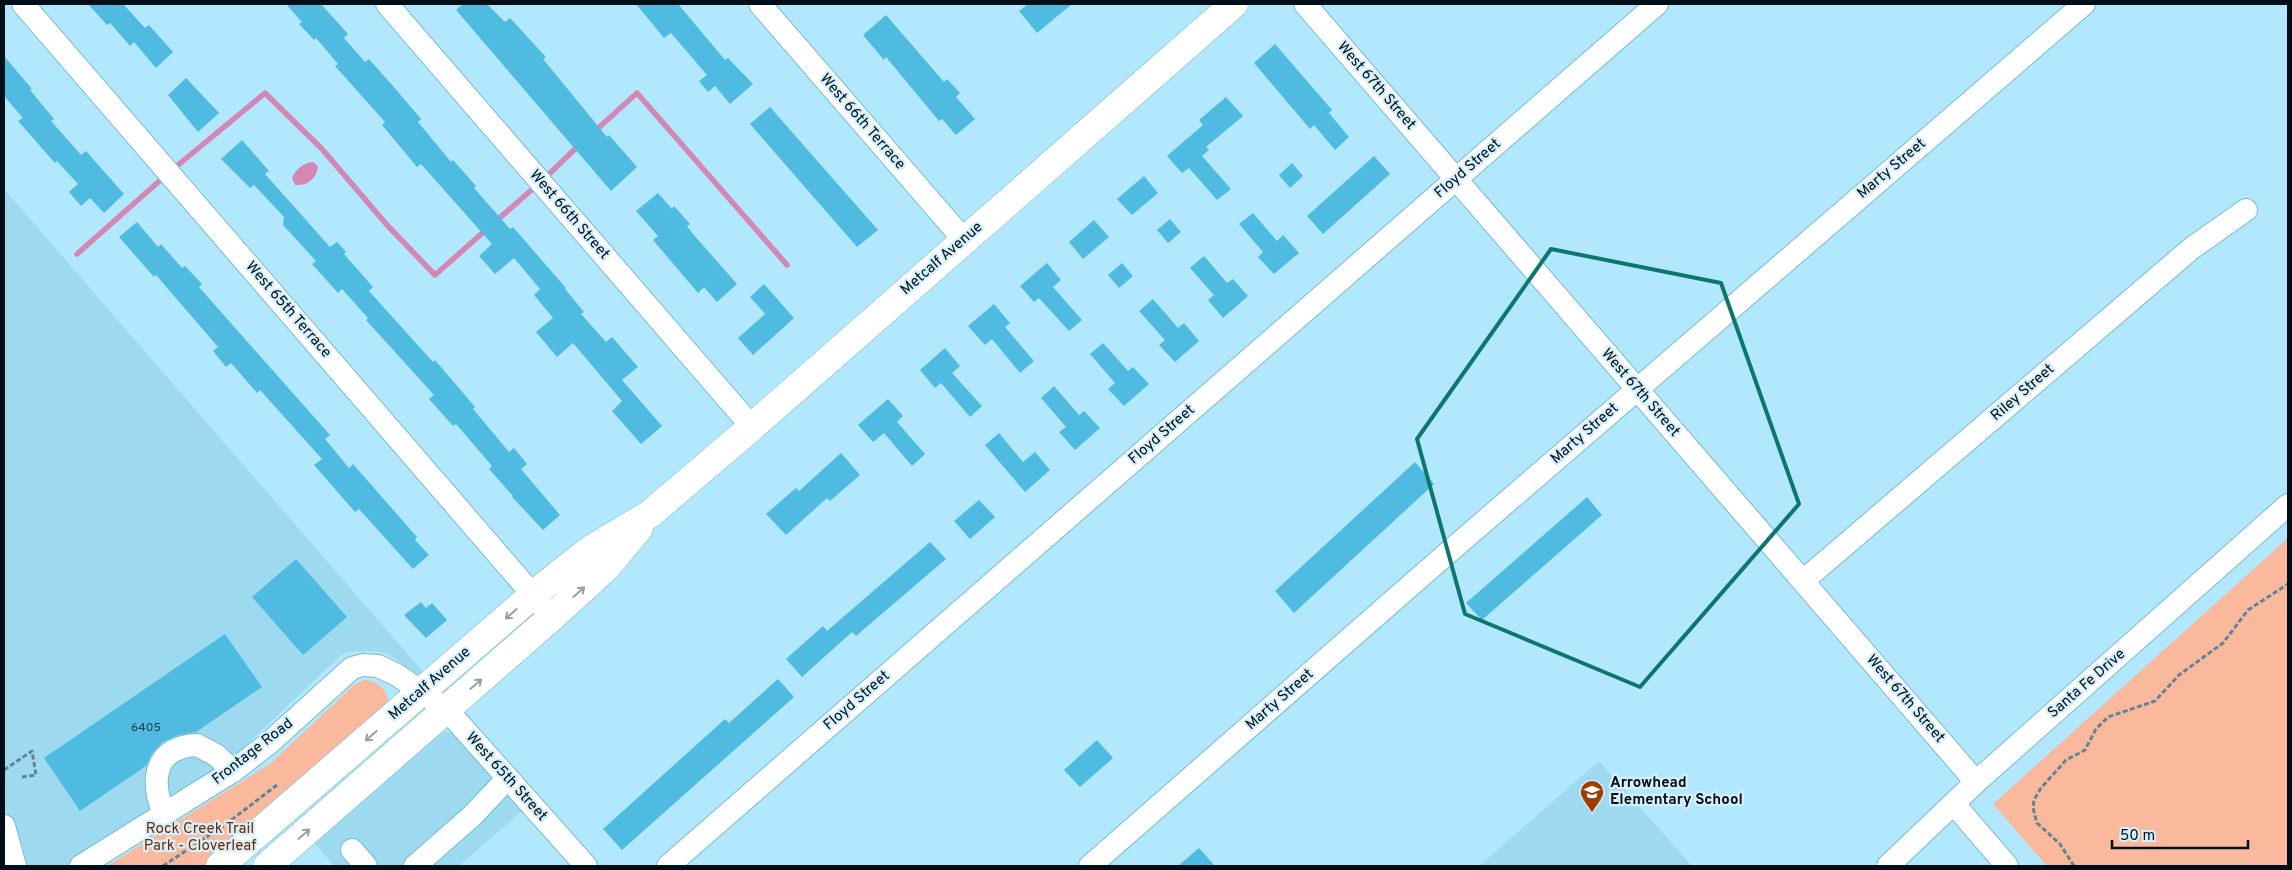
<svg xmlns="http://www.w3.org/2000/svg" width="2292" height="870" viewBox="0 0 2292 870" font-family="Overpass,sans-serif">
<style>
.built{fill:#9ddaf0}
.green{fill:#fab89d}
.water{fill:#d487b5}
.lines{fill:none;stroke-linecap:round;stroke-linejoin:round}
.stream{stroke:#d487b5;stroke-width:5.5}
.building{fill:#4fbbe0}
.minor-casing{stroke:#76bad3;stroke-width:24}
.major-casing{stroke:#76bad3;stroke-width:29}
.path{stroke:#618594;stroke-width:3;stroke-dasharray:5 2.5;stroke-linecap:butt}
.minor{stroke:#fff;stroke-width:22}
.major{stroke:#fff;stroke-width:28}
.oneway{stroke:#999fa2}
.marked{fill:none;stroke:#0f766e;stroke-width:4;stroke-linejoin:round}
.labels{text-anchor:middle;dominant-baseline:central;stroke-width:4.5;stroke-linejoin:round;paint-order:stroke}
.number-label{font-size:12px;fill:#143a49}
.street-label{font-size:15px;fill:#000f17;stroke:#d6f0fb}
.poi-label{font-size:15px;font-weight:bold;fill:#000f17;stroke:#d6f0fb;text-anchor:start}
.park-label{font-size:15px;fill:#712800;stroke:#d6f0fb}
</style>
<rect width="100%" height="100%" fill="#b2e8fd"/>
<g class="built">
<polygon points="4,189 424,673 420,676 388,654 371,651 349,652 340,656 240,751 194,786 66,866 4,866"/>
<polygon points="444,732 452,732 523,810 459,866 334,866 313,841 435,736"/>
<polygon points="1599,761 1692,866 1479,866"/>
</g>
<g class="green">
<polygon points="2288,538 2288,866 2047,866 1993,804"/>
<path d="M364 680C377 681 383 686 388 698L383 710 213 861 206 866H107L271 763 354 685Z"/>
</g>
<path class="water" d="M313 162 318 166C317 178 308 186 295 185L292 178C296 169 303 163 313 162Z"/>
<g class="lines">
<g class="stream">
<polyline points="595,131 637,93 787,265"/>
<polyline points="172,170 265,93 322,149 387,225 435,275 488,228"/>
<polyline points="544,179 580,144"/>
<polyline points="495,222 537,185"/>
<polyline points="77,254 165,176"/>
</g>
</g>
<g class="building">
<polygon points="88,4 123,4 145,28 149,25 173,52 156,68 134,42 130,46 110,23 107,25"/>
<polygon points="286,4 321,4 348,34 344,38 365,62 369,59 399,93 421,119 418,122 451,162 453,160 476,186 474,188 510,229 513,227 566,288 565,289 584,312 581,314 606,342 612,337 638,367 622,380 662,426 641,444 612,411 622,401 573,343 557,357 536,332 553,318 534,295 540,289 514,258 495,274 479,256 492,244 421,164 417,167 382,125 385,122 335,66 338,64 316,38 314,40 299,24 302,22"/>
<polygon points="463,4 487,4 505,22 510,18 546,57 543,59 607,137 609,135 637,167 611,191 456,10"/>
<polygon points="636,4 678,4 725,60 728,58 753,84 730,104 715,86 708,92 699,81 707,75 671,33 664,38"/>
<polygon points="1028,4 1072,4 1037,33 1019,11"/>
<polygon points="886,15 944,82 947,79 960,93 956,97 975,119 956,135 942,119 939,121 886,57 884,60 863,35"/>
<polygon points="1275,44 1332,110 1329,113 1349,137 1335,150 1314,125 1310,129 1254,63"/>
<polygon points="4,56 32,89 30,90 54,119 51,121 81,155 86,151 124,194 104,213 90,198 81,206 69,192 78,184 57,161 55,163 18,121 23,118 4,96"/>
<polygon points="186,78 219,113 198,132 168,95"/>
<polygon points="1226,97 1243,116 1206,147 1209,150 1202,156 1231,189 1217,200 1189,168 1182,173 1167,156 1203,125 1199,120"/>
<polygon points="770,107 878,230 857,247 750,124"/>
<polygon points="242,140 269,171 265,174 330,247 337,242 346,252 344,254 373,287 369,291 433,362 435,360 475,407 473,409 509,452 514,448 527,464 521,469 560,515 543,530 512,497 513,496 489,469 492,466 456,424 453,426 429,399 434,395 366,320 368,318 342,289 338,293 312,264 316,261 283,225 284,217 254,185 250,188 221,159"/>
<polygon points="1374,156 1390,174 1323,234 1307,216"/>
<polygon points="1292,163 1303,176 1290,188 1279,175"/>
<polygon points="1144,176 1158,193 1132,215 1117,199"/>
<polygon points="658,193 672,209 674,206 690,224 687,226 693,234 737,284 717,302 704,287 698,293 653,240 658,236 636,211"/>
<polygon points="1253,213 1277,241 1283,235 1299,253 1274,274 1258,257 1263,252 1239,224"/>
<polygon points="1170,219 1181,232 1168,243 1157,230"/>
<polygon points="1094,220 1109,237 1083,259 1069,242"/>
<polygon points="137,222 158,247 161,244 182,268 185,266 202,284 199,287 330,435 325,439 349,468 353,464 417,537 415,540 429,555 413,569 359,509 355,512 314,465 322,459 260,390 257,393 231,363 226,367 213,351 218,347 156,275 154,277 119,237"/>
<polygon points="1204,256 1227,283 1233,279 1248,296 1223,318 1208,300 1214,295 1190,268"/>
<polygon points="1047,263 1061,280 1053,287 1082,320 1069,331 1039,298 1034,302 1020,286"/>
<polygon points="1122,263 1133,276 1119,288 1108,275"/>
<polygon points="764,284 794,318 753,355 738,338 765,314 750,297"/>
<polygon points="1153,299 1178,328 1184,323 1199,341 1175,362 1159,345 1165,340 1139,311"/>
<polygon points="994,304 1010,323 1005,327 1034,361 1020,373 992,339 985,345 968,326"/>
<polygon points="1103,343 1128,371 1133,367 1149,384 1124,406 1108,389 1115,383 1090,354"/>
<polygon points="945,348 960,366 952,373 982,406 970,417 941,383 935,388 920,370"/>
<polygon points="1054,386 1079,415 1084,411 1100,428 1075,450 1059,432 1066,427 1041,398"/>
<polygon points="888,399 903,416 897,422 925,454 912,466 884,433 873,442 858,425"/>
<polygon points="999,433 1023,462 1035,452 1050,470 1025,492 985,445"/>
<polygon points="841,453 860,475 830,501 827,498 786,535 766,514 796,488 799,491"/>
<polygon points="1415,462 1434,484 1294,613 1275,591"/>
<polygon points="1587,497 1602,515 1482,620 1466,603"/>
<polygon points="979,500 995,517 970,539 954,521"/>
<polygon points="930,542 946,559 856,636 852,632 802,677 786,659 823,626 827,631"/>
<polygon points="296,559 347,617 303,655 252,597"/>
<polygon points="421,602 426,608 432,603 447,620 426,638 404,615"/>
<polygon points="225,634 262,687 196,732 178,735 163,742 153,752 146,766 80,811 44,758"/>
<polygon points="778,679 794,697 622,850 603,829 725,719 729,723"/>
<polygon points="1097,740 1113,758 1080,787 1064,770"/>
<polygon points="1199,848 1215,866 1178,866"/>
</g>
<g class="lines">
<g class="minor-casing">
<g id="minor">
<polyline points="23,4 552,617"/>
<polyline points="387,4 752,427"/>
<polyline points="760,4 964,240"/>
<polyline points="1305,4 1976,782"/>
<polyline points="1803,581 2192,248 2246,210"/>
<polyline points="1954,804 2007,866"/>
<path d="M164 814C150 780 154 747 197 745L216 755 233 771"/>
<polyline points="4,826 15,866"/>
<polyline points="352,850 366,866"/>
<polyline points="81,866 233,771 268,744 352,668 363,665 378,666 397,675 447,710 586,866"/>
<polyline points="415,866 472,816 507,779"/>
<polyline points="668,866 1657,4"/>
<polyline points="1090,866 1443,557 2084,4"/>
<polyline points="1888,866 1976,782 2288,505"/>
</g>
</g>
<g class="major-casing">
<g id="major">
<polyline points="220,866 534,594 591,549 650,514 752,427 1234,4"/>
<polyline points="267,866 552,617 606,568 639,528"/>
</g>
</g>
<g class="path">
<polyline points="4,770 32,751 36,775 22,777"/>
<polyline points="163,866 226,824 277,785"/>
<polyline points="2074,866 2060,844 2037,823 2033,808 2034,800 2041,788 2066,760 2085,750 2096,729 2108,717 2155,701 2179,675 2223,643 2248,610 2288,584"/>
</g>
<use href="#minor" class="minor"/>
<use href="#major" class="major"/>
</g>
<defs><path id="oneway-shaft" d="M-6 0H5M1.5-3L5.5 0L1.5 3" fill="none" stroke-width="1.6" stroke-linecap="round" stroke-linejoin="round" transform="scale(1.25)"/></defs>
<g class="oneway">
<use href="#oneway-shaft" transform="translate(579 592) rotate(-42)"/>
<use href="#oneway-shaft" transform="translate(511 614) rotate(139)"/>
<use href="#oneway-shaft" transform="translate(476 684) rotate(-41)"/>
<use href="#oneway-shaft" transform="translate(371 736) rotate(139)"/>
<use href="#oneway-shaft" transform="translate(304 834) rotate(-41)"/>
</g>
<path class="marked" d="M1551 249 1721 283 1799 504 1640 687 1465 614 1417 439Z"/>
<defs>
<g id="school-pin" transform="scale(1.25)"><path d="M0 17L-7.5 6A9.5 9.5 0 1 1 7.5 6Z" fill="#a03d00" stroke="#d6f0fb"/><path d="M0-5L7-2L0 1L-7-2ZM-4 1L0 2.5L4 1V4Q0 6-4 4Z" fill="#fff"/></g>
</defs>
<g fill-rule="evenodd">
<use href="#school-pin" x="1592" y="792"/>
</g>
<g class="labels">
<g class="number-label">
<text x="146" y="728">6405</text>
</g>
<g class="street-label">
<text transform="translate(1376 86) rotate(49)">West 67th Street</text>
<text transform="translate(862 122) rotate(49)">West 66th Terrace</text>
<text transform="translate(1468 169) rotate(-41)">Floyd Street</text>
<text transform="translate(1892 169) rotate(-40)">Marty Street</text>
<text transform="translate(569 215) rotate(49)">West 66th Street</text>
<text transform="translate(942 259) rotate(-41)">Metcalf Avenue</text>
<text transform="translate(288 310) rotate(49)">West 65th Terrace</text>
<text transform="translate(1640 393) rotate(49)">West 67th Street</text>
<text transform="translate(2023 393) rotate(-41)">Riley Street</text>
<text transform="translate(1585 434) rotate(-41)">Marty Street</text>
<text transform="translate(1162 435) rotate(-41)">Floyd Street</text>
<text transform="translate(430 684) rotate(-41)">Metcalf Avenue</text>
<text transform="translate(2087 684) rotate(-41)">Santa Fe Drive</text>
<text transform="translate(1905 699) rotate(49)">West 67th Street</text>
<text transform="translate(1280 700) rotate(-41)">Marty Street</text>
<text transform="translate(857 701) rotate(-41)">Floyd Street</text>
<text transform="translate(253 752) rotate(-38)">Frontage Road</text>
<text transform="translate(506 777) rotate(48)">West 65th Street</text>
</g>
<g class="poi-label">
<text x="1610" y="783">Arrowhead<tspan x="1610" dy="17">Elementary School</tspan></text>
</g>
<g class="park-label">
<text x="200" y="829">Rock Creek Trail<tspan x="200" dy="17">Park - Cloverleaf</tspan></text>
</g>
</g>
<rect width="2292" height="870" fill="none" stroke="#000f17" stroke-width="10"/>
<path d="M2112 840v8h136v-8" fill="none" stroke="#000f17" stroke-width="2.5"/>
<text x="2120" y="840" font-size="15" fill="#000f17" stroke="#d6f0fb" stroke-width="4" paint-order="stroke">50 m</text>
</svg>
